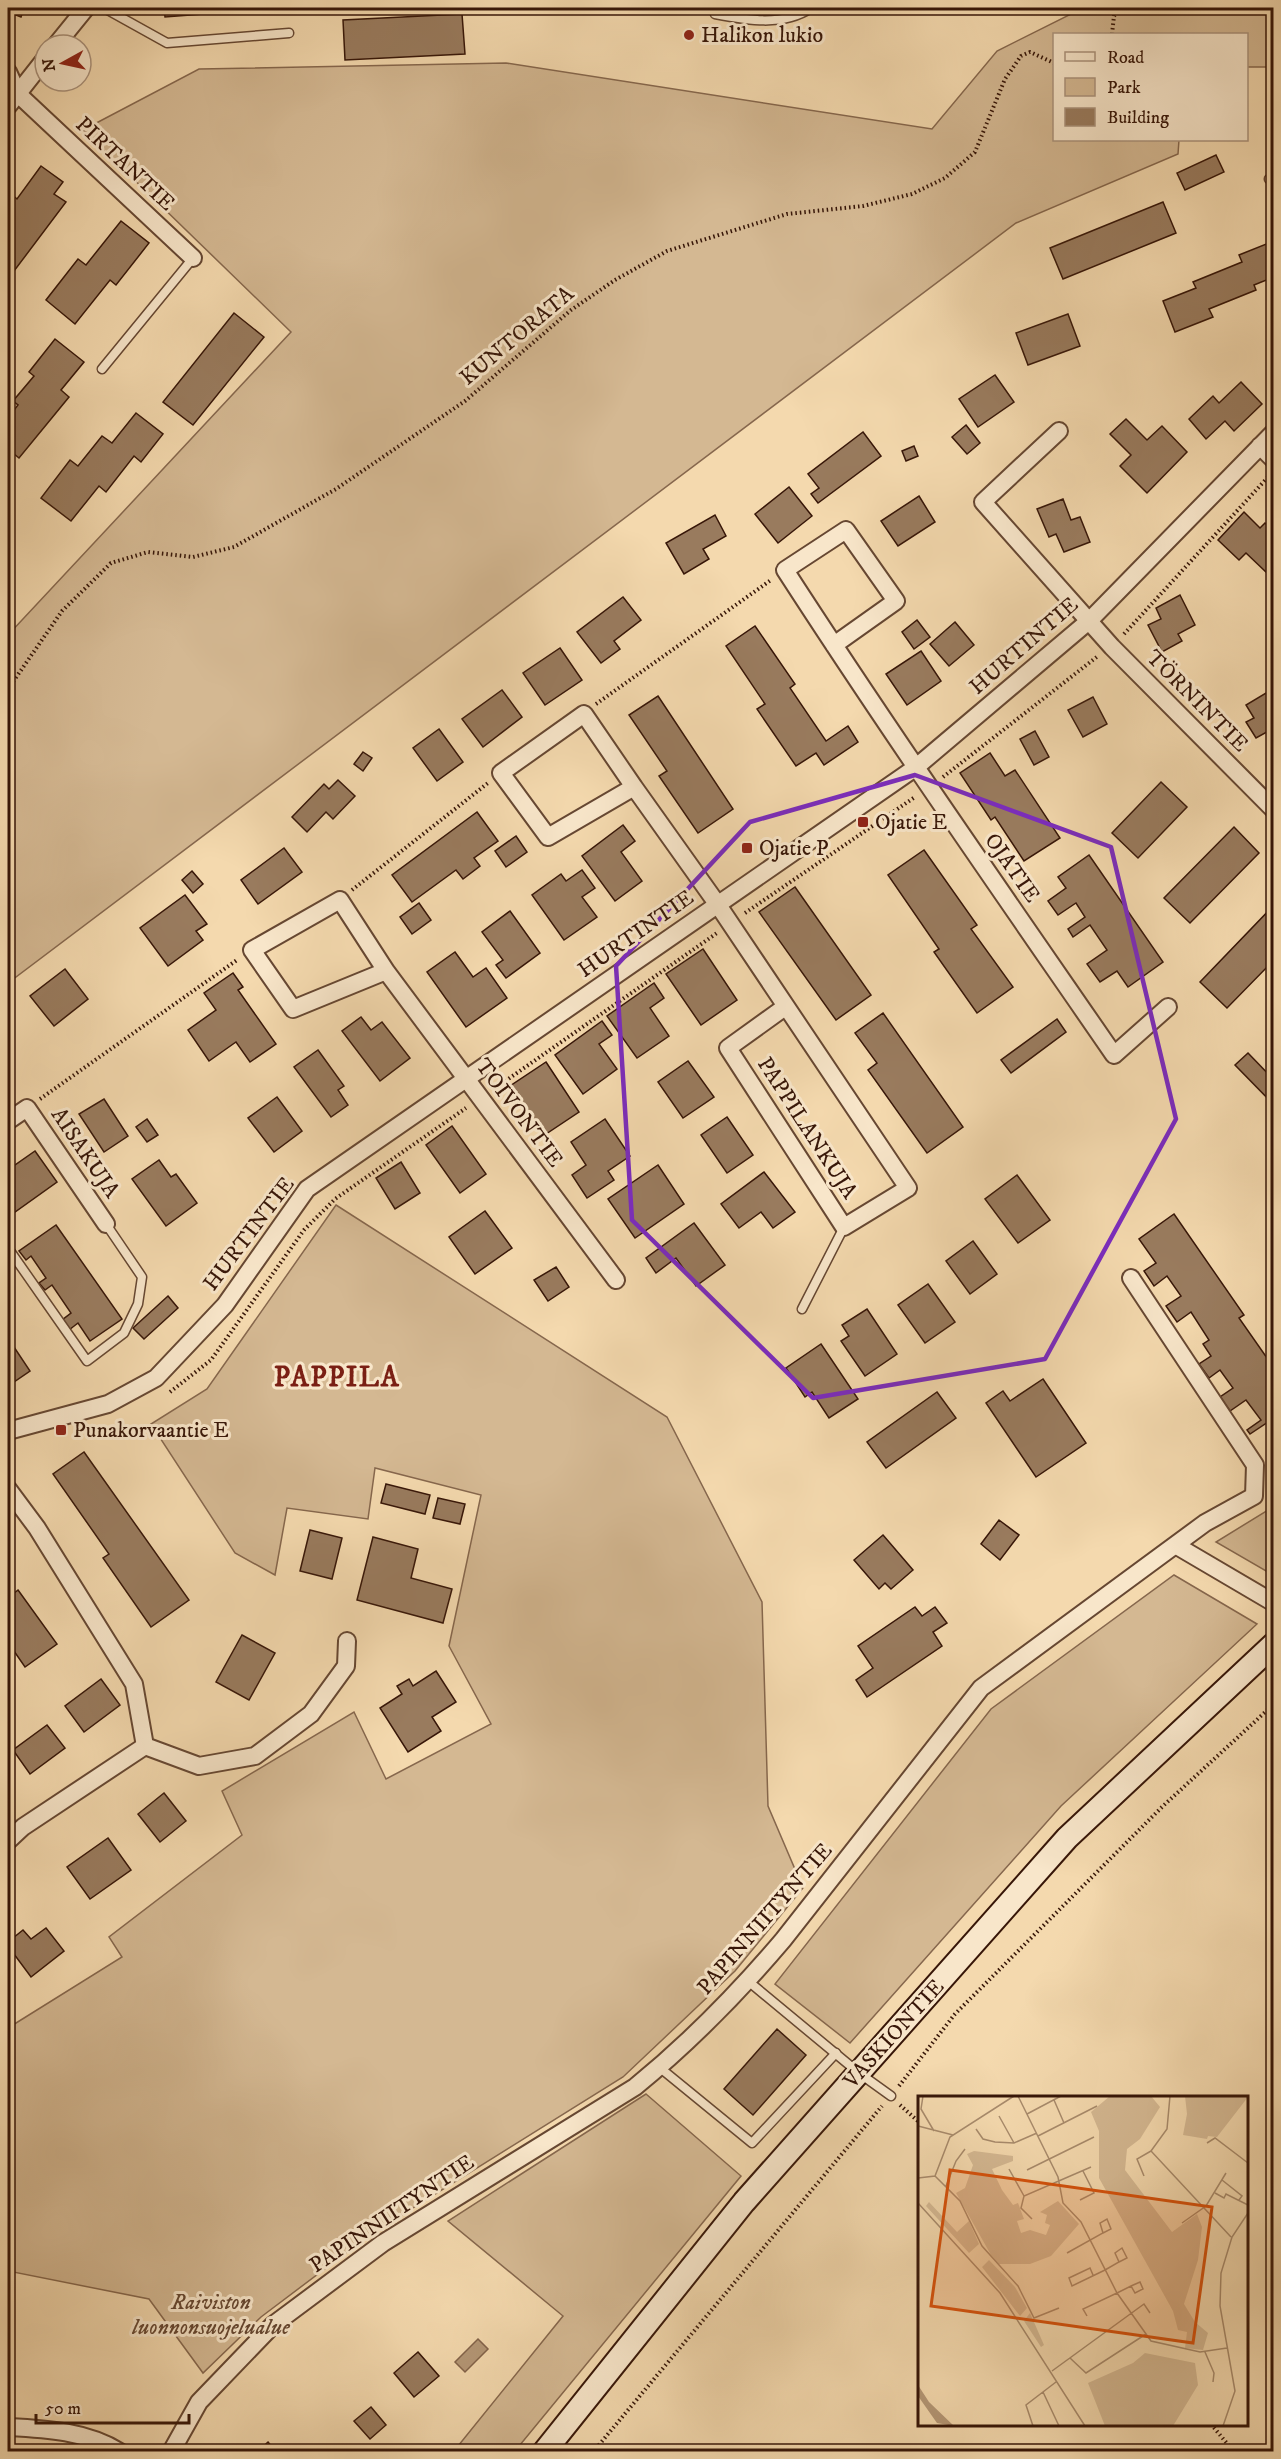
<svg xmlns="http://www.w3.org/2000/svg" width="1281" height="2459" viewBox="0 0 1281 2459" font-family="'IM FELL DW Pica',serif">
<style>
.green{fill:#d4b892;stroke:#86674d;stroke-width:1.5}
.water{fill:#b49776;stroke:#82634a;stroke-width:1.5}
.building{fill:#997b5e;stroke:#371608;stroke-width:1.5}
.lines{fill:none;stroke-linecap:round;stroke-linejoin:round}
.service-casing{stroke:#664732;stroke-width:11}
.minor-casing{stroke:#664732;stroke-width:20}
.secondary-casing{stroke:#371608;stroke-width:26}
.path{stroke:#371608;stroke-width:4;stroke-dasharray:1.5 3;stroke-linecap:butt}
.service{stroke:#f8e6ca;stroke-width:8}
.minor{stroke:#f8e6ca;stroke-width:16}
.secondary{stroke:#f8e6ca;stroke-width:22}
.marked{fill:none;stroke:#7b2cbf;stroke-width:4.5;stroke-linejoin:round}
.poi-dot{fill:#8f2418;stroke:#f8e6ca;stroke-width:2}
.labels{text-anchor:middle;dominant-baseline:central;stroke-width:6;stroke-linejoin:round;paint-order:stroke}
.poi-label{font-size:22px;fill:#371608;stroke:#f8e6ca;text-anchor:start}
.street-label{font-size:22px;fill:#371608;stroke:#f8e6ca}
.park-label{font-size:22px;font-style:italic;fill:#664731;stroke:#f8e6ca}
.district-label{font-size:28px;font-weight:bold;letter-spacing:1.5px;fill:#7a1f14;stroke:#f8e6ca}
.inset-road{fill:none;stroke:#a88b6c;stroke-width:1.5}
.view{fill:#d6520c;fill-opacity:0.15;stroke:#d6520c;stroke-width:3}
.inset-edge{fill:none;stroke:#371608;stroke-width:3}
</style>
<rect width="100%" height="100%" fill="#f4d9ae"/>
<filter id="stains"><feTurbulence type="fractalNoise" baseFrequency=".00333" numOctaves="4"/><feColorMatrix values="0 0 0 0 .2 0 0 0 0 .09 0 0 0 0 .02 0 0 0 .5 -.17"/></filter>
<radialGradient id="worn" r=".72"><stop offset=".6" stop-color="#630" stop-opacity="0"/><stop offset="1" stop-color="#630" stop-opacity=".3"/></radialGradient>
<g class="green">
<polygon points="1083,8 1273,8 1273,67 1247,67 1246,34 1054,34 1054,140 1179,140 1178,154 1016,223 8,983 8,635 291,332 83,130 199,69 506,63 932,129 997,51"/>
<polygon points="336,1205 667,1417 762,1602 768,1806 803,1888 735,1971 623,2077 371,2234 261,2317 203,2373 149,2299 8,2271 8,2028 122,1957 109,1937 242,1835 222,1791 354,1712 386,1779 491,1724 449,1646 481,1495 375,1468 368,1519 287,1508 275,1575 235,1553 151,1424 207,1389"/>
<polygon points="1273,1507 1273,1575 1216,1542"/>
<polygon points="1174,1575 1257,1624 1061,1806 850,2043 775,1984 991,1709"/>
<polygon points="646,2094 741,2176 515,2451 454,2451 563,2316 448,2221"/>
</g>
<polygon class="water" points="478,2339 488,2349 465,2372 455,2362"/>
<g class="building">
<polygon points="8,8 24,8 21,17 8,12"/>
<polygon points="164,8 281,8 165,17"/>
<polygon points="462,14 465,54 345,60 343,20"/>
<polygon points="1216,155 1224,172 1185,190 1177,173"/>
<polygon points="41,166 63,182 54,194 66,202 8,279 8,191 17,199"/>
<polygon points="1163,202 1176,233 1063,279 1050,248"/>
<polygon points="121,221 149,243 116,285 110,280 75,324 46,300 78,259 86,265"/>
<polygon points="1274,241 1274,277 1254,285 1256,290 1209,309 1213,317 1175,332 1163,301 1196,288 1193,282 1242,262 1239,255"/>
<polygon points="234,313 264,337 193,425 163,402"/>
<polygon points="1068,314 1080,346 1028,365 1016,333"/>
<polygon points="55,339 84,362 61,390 69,397 19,458 8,449 8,418 18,405 13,401 34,376 29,372"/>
<polygon points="995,375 1014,402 978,427 959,399"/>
<polygon points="1241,382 1262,404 1234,431 1225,421 1206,439 1189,419 1213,396 1219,403"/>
<polygon points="136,413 163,434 141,462 134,456 106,492 99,486 71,521 41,498 70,460 78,466 102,436 112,443"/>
<polygon points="1126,419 1147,440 1162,426 1187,452 1147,493 1120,466 1131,455 1110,434"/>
<polygon points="966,425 980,443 967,454 952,437"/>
<polygon points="863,432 881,456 818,503 811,494 819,488 808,474"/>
<polygon points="914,446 918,456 906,461 902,451"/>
<polygon points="789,487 812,516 778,543 755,514"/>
<polygon points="919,496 935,522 898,546 881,521"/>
<polygon points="1063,499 1071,520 1080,517 1090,542 1064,552 1056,534 1049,537 1037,509"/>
<polygon points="1244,512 1260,528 1265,523 1274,531 1274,567 1267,573 1246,553 1239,560 1218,540"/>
<polygon points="715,515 726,536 703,549 709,559 684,574 666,543"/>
<polygon points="1180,595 1195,625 1178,634 1182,641 1162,652 1148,625 1161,619 1156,608"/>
<polygon points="623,597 641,620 614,641 620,649 601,663 577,632"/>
<polygon points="917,620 930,637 914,649 902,632"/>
<polygon points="955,622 974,645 949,666 930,644"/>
<polygon points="755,626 795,684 790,688 826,741 848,726 858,742 824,765 816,753 796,766 757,709 765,704 726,646"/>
<polygon points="560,648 582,680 545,705 523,673"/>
<polygon points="921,651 941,681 907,705 886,674"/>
<polygon points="502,690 522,717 483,747 462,719"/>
<polygon points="1266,693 1274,707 1274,728 1256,738 1246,722 1254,718 1246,705"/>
<polygon points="658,696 733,809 698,833 659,776 667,771 629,715"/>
<polygon points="1093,697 1107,724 1083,737 1068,710"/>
<polygon points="439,729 463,762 437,781 413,748"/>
<polygon points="1035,731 1049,757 1034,765 1020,739"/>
<polygon points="363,752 372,758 363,771 354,764"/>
<polygon points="990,753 1005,776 1015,770 1060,838 1024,861 995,817 991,820 960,773"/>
<polygon points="338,780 355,796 333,819 326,812 307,832 292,817 324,784 329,789"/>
<polygon points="1161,782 1187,807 1138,858 1112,833"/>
<polygon points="477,812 498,841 474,858 480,866 463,879 456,870 412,902 392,875"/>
<polygon points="623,825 635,841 621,852 642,881 615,901 582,856"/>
<polygon points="1234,827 1259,853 1190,923 1164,898"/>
<polygon points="516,836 527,852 506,867 495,851"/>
<polygon points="284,848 302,872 258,904 241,880"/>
<polygon points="924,850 977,925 971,929 1013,987 977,1013 934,952 939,949 888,875"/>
<polygon points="1089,855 1163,962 1128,987 1117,971 1100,982 1087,964 1107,950 1090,925 1073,937 1068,929 1085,917 1076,903 1058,915 1048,901 1066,888 1058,877"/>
<polygon points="582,870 595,888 582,897 597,917 564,940 532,895 561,874 566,881"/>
<polygon points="192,871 203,884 193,893 182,880"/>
<polygon points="795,887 871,995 836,1020 759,912"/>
<polygon points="185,895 207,924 196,931 203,940 168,966 140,928"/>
<polygon points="419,903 431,920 412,934 400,917"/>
<polygon points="1274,905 1274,960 1227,1008 1200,982"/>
<polygon points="510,911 540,953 506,978 496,965 503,960 482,932"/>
<polygon points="703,949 737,1000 701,1025 666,974"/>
<polygon points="455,952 473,977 486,968 507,998 466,1027 427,972"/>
<polygon points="65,969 88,999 54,1026 30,996"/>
<polygon points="233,973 243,987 238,990 276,1044 250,1062 236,1042 209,1061 188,1030 216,1010 204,993"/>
<polygon points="654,983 664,998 650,1008 669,1036 637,1058 607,1016"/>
<polygon points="883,1013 963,1127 927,1153 868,1070 877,1063 855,1033"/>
<polygon points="361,1017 371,1030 382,1022 410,1058 380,1081 342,1031"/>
<polygon points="1057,1019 1066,1032 1011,1073 1001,1060"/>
<polygon points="602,1021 612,1035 599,1044 617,1069 583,1094 555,1055"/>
<polygon points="318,1050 344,1086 338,1090 348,1105 331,1117 294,1067"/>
<polygon points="1248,1053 1274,1080 1274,1105 1235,1065"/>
<polygon points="688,1061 714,1097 683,1118 658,1082"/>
<polygon points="546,1062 579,1112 543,1136 510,1086"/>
<polygon points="277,1097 302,1131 274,1152 248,1118"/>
<polygon points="104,1099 128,1136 104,1152 79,1114"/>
<polygon points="727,1117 753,1155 727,1173 701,1135"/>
<polygon points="147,1119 158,1135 147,1142 136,1127"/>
<polygon points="605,1119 630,1156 608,1171 614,1180 587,1198 572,1175 586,1165 571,1142"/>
<polygon points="452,1126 486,1174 460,1193 426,1145"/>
<polygon points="35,1151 57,1182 8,1217 8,1170"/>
<polygon points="159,1160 171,1177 176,1174 197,1203 166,1226 132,1179"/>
<polygon points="401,1162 420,1193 395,1209 376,1178"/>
<polygon points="658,1165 684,1204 635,1238 608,1199"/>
<polygon points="764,1172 795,1212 773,1228 761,1212 739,1228 721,1204"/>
<polygon points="1017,1175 1050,1220 1018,1243 985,1199"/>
<polygon points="485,1211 512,1248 475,1274 449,1237"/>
<polygon points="1174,1214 1244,1315 1239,1318 1274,1368 1274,1418 1250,1434 1247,1430 1261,1420 1246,1400 1230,1411 1220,1397 1233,1388 1220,1370 1209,1378 1199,1364 1211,1356 1203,1344 1209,1340 1191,1312 1177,1322 1166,1306 1181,1296 1167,1276 1154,1286 1144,1271 1156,1263 1139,1239"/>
<polygon points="694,1223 725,1265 696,1286 676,1258 656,1273 646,1258"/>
<polygon points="56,1225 122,1319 90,1341 78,1323 69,1330 62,1320 71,1313 52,1285 45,1290 39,1283 46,1278 31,1256 26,1260 19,1251"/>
<polygon points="973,1241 997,1274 970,1294 946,1261"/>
<polygon points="556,1267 569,1287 548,1301 534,1280"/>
<polygon points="928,1284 955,1322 925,1343 898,1305"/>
<polygon points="168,1296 178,1308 144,1339 133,1328"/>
<polygon points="867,1309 897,1354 865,1376 841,1341 849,1336 842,1325"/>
<polygon points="8,1338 30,1371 8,1386"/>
<polygon points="821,1344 858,1399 829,1418 812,1392 805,1397 786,1368"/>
<polygon points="1043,1379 1086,1443 1036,1477 986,1403 1003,1391 1010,1401"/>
<polygon points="937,1392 956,1418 886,1468 867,1442"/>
<polygon points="84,1452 189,1600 151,1627 103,1558 109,1554 53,1474"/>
<polygon points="386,1484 430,1495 425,1514 381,1503"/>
<polygon points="438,1498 465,1504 460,1524 433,1518"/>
<polygon points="999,1520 1019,1535 1000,1560 981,1544"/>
<polygon points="310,1530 342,1538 332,1579 300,1571"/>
<polygon points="883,1535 913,1570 891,1589 885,1583 879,1589 854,1560"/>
<polygon points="373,1537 418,1549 411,1578 452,1589 443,1623 357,1600"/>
<polygon points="18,1590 57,1644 25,1667 14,1651 8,1655 8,1643 10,1641 8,1638 8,1598"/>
<polygon points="915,1607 922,1616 935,1607 947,1623 933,1632 942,1646 867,1697 856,1680 873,1668 858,1646"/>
<polygon points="242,1635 275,1653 249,1700 216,1682"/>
<polygon points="436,1671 456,1702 432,1717 441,1731 408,1752 380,1708 402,1694 397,1686 409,1679 413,1686"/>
<polygon points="101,1679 120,1705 84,1732 65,1706"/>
<polygon points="47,1725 65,1748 30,1774 13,1750"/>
<polygon points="164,1793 186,1821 160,1842 138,1814"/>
<polygon points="108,1838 131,1870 90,1899 67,1867"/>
<polygon points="46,1928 64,1951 31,1977 8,1946 8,1942 23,1930 31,1939"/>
<polygon points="777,2029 806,2055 753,2115 724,2089"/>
<polygon points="418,2352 439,2376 414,2397 394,2373"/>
<polygon points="371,2407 386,2425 370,2439 354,2421"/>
<polygon points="268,2442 276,2452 257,2452"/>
</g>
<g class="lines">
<g class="service-casing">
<g id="service">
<polyline points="104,8 167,43 289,33"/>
<path d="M715 14C746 20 783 27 811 8"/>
<polyline points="1269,179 1274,179"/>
<polyline points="102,369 193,258"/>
<polyline points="8,1248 87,1361 124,1333 138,1304 142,1277 106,1224"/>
<polyline points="802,1309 844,1227"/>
<polyline points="748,1981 859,2073 891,2096"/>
<polyline points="659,2067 752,2143 836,2053"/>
</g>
</g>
<g class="minor-casing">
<g id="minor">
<polyline points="56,45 86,8"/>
<polyline points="8,72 18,94 193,258"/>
<polyline points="8,106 45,59"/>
<polyline points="1059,431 983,502 1112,647 1274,810"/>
<polyline points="1260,446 1274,460"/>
<path d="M834 645 896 601 846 530 785 570C891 734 1003 894 1114 1055L1168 1007"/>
<polyline points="634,787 584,714 501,773 548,837 634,787 718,905 908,1188 844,1227 728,1048 785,1007"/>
<polyline points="386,971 340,900 252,950 293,1009 386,971 616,1280"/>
<polyline points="8,1121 27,1108 106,1224"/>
<polyline points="8,1431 108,1404 156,1378 225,1305 307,1189 915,768 1090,620 1274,432"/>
<polyline points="8,1489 37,1528 134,1684 145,1746 199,1766 255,1756 311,1714 346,1666 347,1641"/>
<polyline points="1177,1546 1274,1603"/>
<polyline points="8,1841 23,1827 145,1746"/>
<path d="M8 2427C46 2429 86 2431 120 2452"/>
<path d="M171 2452 199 2402 273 2325 383 2243 635 2087C689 2043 738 1993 783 1940L981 1688 1205 1523 1254 1496 1255 1465 1131 1278"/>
</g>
</g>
<g class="secondary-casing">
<polyline id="secondary" points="544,2452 744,2202 1067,1838 1274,1644"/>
</g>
<g class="path">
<polyline points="1112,34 1114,16 1121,8"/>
<polyline points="1124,634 1269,476"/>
<polyline points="8,689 62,611 111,563 148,552 193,557 234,547 336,489 465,401 571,310 615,280 667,251 787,214 863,206 912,194 945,178 975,152 1005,79 1021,56 1030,52 1054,63"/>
<polyline points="596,704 771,580"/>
<polyline points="943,777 1098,656"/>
<polyline points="352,890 488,783"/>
<polyline points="745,913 915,797"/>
<polyline points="494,1089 717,933"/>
<polyline points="40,1099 237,960"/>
<polyline points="170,1392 211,1360 304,1230 335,1199 466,1108"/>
<polyline points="899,2086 955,2014 1163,1806 1274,1704"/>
<polyline points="900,2105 920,2123"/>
<polyline points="1211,2424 1234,2452"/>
<polyline points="593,2452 882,2106"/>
</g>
<use href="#service" class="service"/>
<use href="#minor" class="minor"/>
<use href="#secondary" class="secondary"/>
</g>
<path class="marked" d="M915 775 1111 847 1176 1119 1045 1359 813 1398 632 1220 616 966 750 822Z"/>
<g class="poi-dot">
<circle cx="689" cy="35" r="6"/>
<rect x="857" y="816" width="12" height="12" rx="3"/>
<rect x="741" y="842" width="12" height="12" rx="3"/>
<rect x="55" y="1424" width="12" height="12" rx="3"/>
</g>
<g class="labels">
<g class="poi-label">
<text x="701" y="35">Halikon lukio</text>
<text x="875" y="822">Ojatie E</text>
<text x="759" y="848">Ojatie P</text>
<text x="73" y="1430">Punakorvaantie E</text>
</g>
<g class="street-label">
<text transform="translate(125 164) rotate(43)">PIRTANTIE</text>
<text transform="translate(517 336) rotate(-40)">KUNTORATA</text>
<text transform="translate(1024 646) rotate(-41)">HURTINTIE</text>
<text transform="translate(1197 701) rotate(45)">TÖRNINTIE</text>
<text transform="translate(1012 868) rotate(55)">OJATIE</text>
<text transform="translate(636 934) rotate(-35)">HURTINTIE</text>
<text transform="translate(519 1113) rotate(53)">TOIVONTIE</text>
<text transform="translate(807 1128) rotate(57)">PAPPILANKUJA</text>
<text transform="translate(85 1153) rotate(56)">AISAKUJA</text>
<text transform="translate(249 1234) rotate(-53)">HURTINTIE</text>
<text transform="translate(765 1919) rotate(-49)">PAPINNIITYNTIE</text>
<text transform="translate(894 2034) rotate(-48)">VASKIONTIE</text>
<text transform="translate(392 2214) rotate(-34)">PAPINNIITYNTIE</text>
</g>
<g class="park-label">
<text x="211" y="2302">Raiviston<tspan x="211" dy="25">luonnonsuojelualue</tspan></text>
</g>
<g class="district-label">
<text x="337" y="1377">PAPPILA</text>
</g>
</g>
<g transform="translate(918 2096)">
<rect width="330" height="330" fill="#f4d9ae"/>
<path d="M192 0H233L242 11 222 43 209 53 207 74 254 136 279 118 284 131 280 164 266 208 277 226 290 237 285 254 267 252 269 236 260 234 255 215 181 82V35L173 16ZM267 0H330V1L299 41 290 40 289 43 265 39 269 18ZM56 55 95 60V65L74 73 84 94 95 109 100 107 106 123 99 125 103 137 112 134 128 139 132 129 127 127 129 119 122 116 140 105 161 128 133 160 112 168H81L73 159 38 97 47 92 55 69 49 58ZM11 106 39 136 51 125 61 148 51 157 8 110ZM71 164 97 191 109 212 102 220 64 171ZM112 217 126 249 123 251 106 225ZM227 257 277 267 280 289 255 330H187L170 287 215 267Z" fill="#d4b892"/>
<path d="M0 289 11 306 36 330 19 327 0 300Z" fill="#b49776"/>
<path class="inset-road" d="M5 0 3 13 16 35M100 0 140 81 145 107 163 126 199 197 233 245 282 256 309 252M252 0 249 33 233 55 313 141M136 4 146 27M109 18 143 0M81 20 96 47M0 30 35 39M58 33 65 43 77 46 96 47 119 37M120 40 179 10M289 47 297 42 330 67M91 73 106 100M109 74 176 41M17 80 42 105 64 150 100 190 116 222 141 212M226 80 219 63 233 55M0 82 17 80 32 41 96 0M304 84 324 100 321 104M28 90 38 65 47 53M297 97 306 102 308 98 330 109M162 104 176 97 165 75M0 107 82 197 167 330M114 123 103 112 106 100 173 71M264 127 288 110 308 77M149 157 185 137 182 127 189 123 193 133 185 137M175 179 172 172 151 182 154 190 187 174 201 166 197 157 204 152 209 162 201 166M169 220 165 213 199 197 213 190 222 186 225 193 217 197 213 190M287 256 296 277 295 286M152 262 168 277 228 238M134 275 226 208 232 217M125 296 141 330M115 330 108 309 138 286M305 330 317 295 302 210 303 177 314 141 330 117"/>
<path class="view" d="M32 74 294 111 275 247 13 210Z"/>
<rect width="330" height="330" class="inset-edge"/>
</g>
<rect width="1281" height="2459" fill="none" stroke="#f4d9ae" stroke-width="30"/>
<rect x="9" y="9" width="1263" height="2441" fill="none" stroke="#371608" stroke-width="3"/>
<rect x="15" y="15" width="1251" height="2429" fill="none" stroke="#371608" stroke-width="1.5"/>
<rect x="1053" y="33" width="195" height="108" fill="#f8e6ca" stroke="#ab937c" stroke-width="1.5"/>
<rect x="1065" y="52" width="30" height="9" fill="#f8e6ca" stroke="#ab937c" stroke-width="1.5"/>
<text x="1107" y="63" font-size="18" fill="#371608">Road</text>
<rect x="1065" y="78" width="30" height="18" fill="#d4b892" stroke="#ab937c" stroke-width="1.5"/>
<text x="1107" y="93" font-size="18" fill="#371608">Park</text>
<rect x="1065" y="108" width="30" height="18" fill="#997b5e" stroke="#ab937c" stroke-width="1.5"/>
<text x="1107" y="123" font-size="18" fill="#371608">Building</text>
<g transform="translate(63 63) rotate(262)"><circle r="28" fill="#f8e6ca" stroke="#ab937c" stroke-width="1.5"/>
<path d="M0-4.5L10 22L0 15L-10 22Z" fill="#8f2418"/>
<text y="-9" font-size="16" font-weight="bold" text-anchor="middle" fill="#371608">N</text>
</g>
<path d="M36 2414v9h153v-9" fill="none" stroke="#371608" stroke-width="3"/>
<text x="45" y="2414" font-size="18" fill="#371608" stroke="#f8e6ca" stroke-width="4.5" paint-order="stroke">50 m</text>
<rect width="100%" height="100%" filter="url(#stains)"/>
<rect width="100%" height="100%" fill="url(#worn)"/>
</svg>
